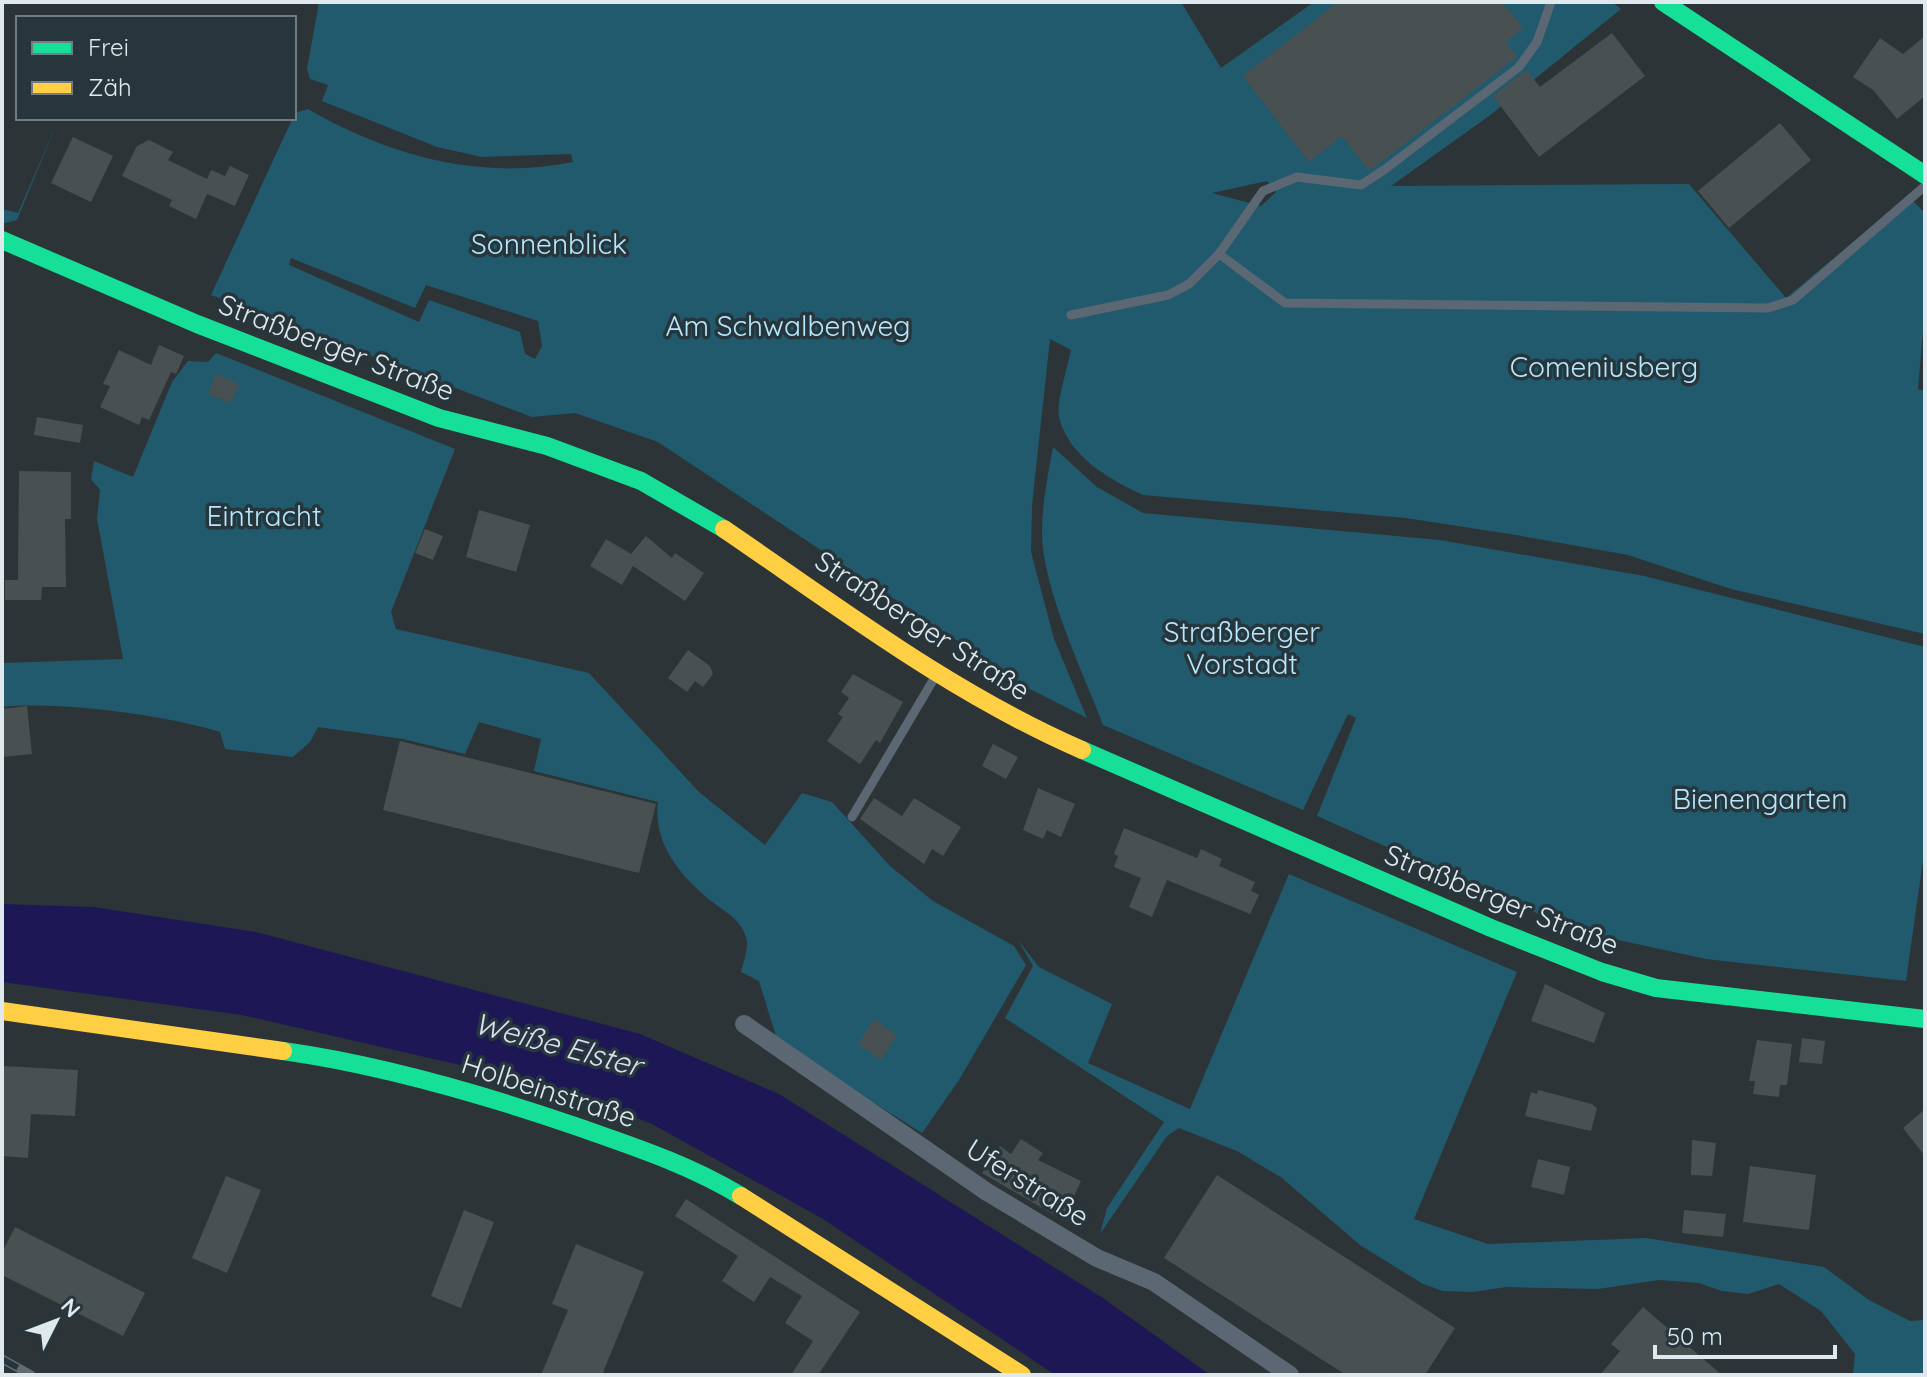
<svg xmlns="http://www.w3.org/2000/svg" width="1927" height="1377" viewBox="0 0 1927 1377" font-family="Quicksand,sans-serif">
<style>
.green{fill:#215a6d;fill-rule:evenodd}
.water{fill:#1d1855}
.building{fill:#495051}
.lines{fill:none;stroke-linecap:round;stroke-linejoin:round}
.lane{stroke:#5b6773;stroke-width:9}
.street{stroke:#5b6773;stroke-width:18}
.fast{stroke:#16e098;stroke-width:18}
.slow{stroke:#ffcf43;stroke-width:18}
.rail-casing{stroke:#636c73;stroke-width:9}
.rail{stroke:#27363c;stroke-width:6;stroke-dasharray:18;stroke-linecap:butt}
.labels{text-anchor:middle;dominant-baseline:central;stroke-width:7;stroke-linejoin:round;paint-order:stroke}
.park-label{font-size:28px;fill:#b6e7fc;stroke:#27363c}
.street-label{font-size:28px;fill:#dfe8ec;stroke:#27363c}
.water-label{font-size:30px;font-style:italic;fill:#daddf2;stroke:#27363c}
</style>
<rect width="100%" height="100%" fill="#2c3437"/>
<g class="green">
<path d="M319 2H1181L1221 68 1314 2H1612L1621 9 1489 116 1391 186 1689 184 1786 298 1908 196 1925 213V308L1918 389 1925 391V634L1731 589 1628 555 1516 535 1406 518 1143 495C1110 480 1069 457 1059 417 1056 404 1068 365 1071 350L1050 339 1032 505 1031 552 1054 639 1087 718 1030 689 658 442 575 413 532 417 211 295 295 113 308 109C389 156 481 181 573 162L571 154 482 157 437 147 322 101 328 85 310 79 307 69ZM1267 181 1276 192 1261 206 1212 193ZM291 258 415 308 426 285 538 321 542 346 535 359 525 354 520 332 429 300 419 322 289 265Z"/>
<polygon points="59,118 17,220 2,224 2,209 18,213"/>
<path d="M216 353 455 449 391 612 396 629 589 673 699 792 765 845 802 793 832 802 890 866 933 901 1014 946 1026 965 959 1080 922 1133 778 1043 759 981 741 972C743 963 748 950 747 941 743 920 725 912 711 901 679 875 653 843 658 802L534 771 541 739 479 722 465 754 403 739 318 727 310 742 293 757 225 749 220 732C165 715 59 701 2 707V663L123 659 97 519 100 490 91 479 94 461 133 477 172 382 188 361 208 362Z"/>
<path d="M1053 447 1097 487 1143 513 1440 540 1644 576 1925 647V846L1906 981 1706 959 1577 931 1317 816 1356 718 1348 714 1303 810 1103 725C1083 672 1042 588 1042 532 1042 504 1048 474 1053 447Z"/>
<polygon points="1289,874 1517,972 1414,1219 1488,1244 1646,1238 1824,1267 1869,1300 1910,1321 1925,1320 1925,1375 1853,1375 1855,1354 1821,1311 1779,1284 1748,1294 1722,1291 1699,1283 1659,1280 1598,1289 1506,1287 1473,1292 1443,1291 1423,1284 1360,1245 1282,1178 1237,1151 1179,1128 1167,1136 1100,1234 1107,1208 1164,1122 1005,1018 1033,966 1018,940 1039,967 1112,1004 1088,1063 1190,1109"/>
</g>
<polygon class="water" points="2,904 94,907 256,932 640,1034 779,1094 1103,1298 1210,1375 1055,1375 823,1219 652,1124 556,1087 242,1015 2,982"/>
<g class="building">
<polygon points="1338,2 1502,2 1523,28 1506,42 1517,57 1369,171 1342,136 1309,162 1243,76"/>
<polygon points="1612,33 1645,76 1539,157 1493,96 1526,70 1540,87"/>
<polygon points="1925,36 1925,96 1897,119 1873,90 1853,77 1880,38 1903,54"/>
<polygon points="1780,123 1811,160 1729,228 1698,191"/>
<polygon points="73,137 113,156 91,202 51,183"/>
<polygon points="149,140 173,152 168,160 207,179 211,170 225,176 230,166 249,175 235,206 207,194 196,219 169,206 172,200 122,176 137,146"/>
<polygon points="159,345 184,356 176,374 171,372 149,420 142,417 139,425 100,407 110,386 103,384 119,350 151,365"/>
<polygon points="216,374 239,384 231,403 208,394"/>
<polygon points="37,417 83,425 80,443 34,435"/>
<polygon points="19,471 71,472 71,519 65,519 66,587 42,587 41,600 5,600 5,580 18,580"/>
<polygon points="479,510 530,525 516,572 466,557"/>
<polygon points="425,529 443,536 433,560 415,553"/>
<polygon points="646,536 672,558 675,553 704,573 685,601 633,566 622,585 590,566 606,539 631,554"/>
<polygon points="688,650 710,666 713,674 703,687 695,681 687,692 668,678"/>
<polygon points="853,674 903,702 880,743 876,740 860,764 827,741 843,717 838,714 849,698 841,692"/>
<polygon points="27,706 32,754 2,757 2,709"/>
<polygon points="400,741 656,804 639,873 383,810"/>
<polygon points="993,744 1018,757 1006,779 982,766"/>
<polygon points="1038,788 1075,804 1061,837 1047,830 1043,839 1023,830"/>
<polygon points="874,798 902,816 914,798 961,827 943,856 932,849 924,864 860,819"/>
<polygon points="1124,828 1197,858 1201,849 1222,859 1219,866 1255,882 1251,891 1259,895 1250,914 1167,880 1152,917 1129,907 1141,878 1114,867 1118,856 1114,854"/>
<polygon points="1545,984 1605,1013 1594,1043 1531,1021"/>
<polygon points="874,1019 897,1035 881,1060 858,1044"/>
<polygon points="1802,1038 1825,1041 1822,1064 1799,1062"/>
<polygon points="1757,1040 1792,1044 1787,1085 1780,1085 1779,1097 1753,1094 1755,1081 1749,1081"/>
<polygon points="2,1066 78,1070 75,1116 31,1114 28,1158 2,1156"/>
<polygon points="1538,1090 1592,1104 1597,1108 1591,1131 1525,1116 1531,1092 1537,1094"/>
<polygon points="1925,1109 1925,1156 1903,1128"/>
<polygon points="1021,1139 1043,1153 1038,1160 1081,1181 1063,1220 982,1173 1000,1146 1011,1154"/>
<polygon points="1692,1140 1716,1143 1712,1176 1691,1175"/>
<polygon points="1538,1159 1570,1167 1564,1195 1531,1187"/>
<polygon points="1750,1166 1816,1175 1809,1230 1743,1222"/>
<polygon points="1217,1175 1455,1328 1425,1375 1346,1375 1164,1258"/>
<polygon points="226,1176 261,1190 227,1273 192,1258"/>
<polygon points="686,1199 860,1312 818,1375 791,1375 813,1341 785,1323 802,1296 770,1277 754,1302 722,1281 738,1256 675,1216"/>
<polygon points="464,1210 494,1222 461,1308 431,1296"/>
<polygon points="1684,1210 1726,1214 1723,1237 1682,1233"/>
<polygon points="15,1227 145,1293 123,1336 2,1275 2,1253"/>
<polygon points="576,1244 644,1272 602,1375 541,1375 568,1310 552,1304"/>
<polygon points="1643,1307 1722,1375 1600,1375 1620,1351 1611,1344"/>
</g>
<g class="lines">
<g class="lane">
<polyline points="1219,254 1285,303 1768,308 1793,300 1925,186"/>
<polyline points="1071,315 1168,295 1189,284 1219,254 1263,191 1297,177 1361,185 1384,170 1519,67 1537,42 1551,2"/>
<polyline points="852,817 935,677"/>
</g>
<polyline class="street" points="744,1024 987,1192 1097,1258 1154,1282 1290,1375"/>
<g class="fast">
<polyline points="1663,2 1925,175"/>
<polyline points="2,240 197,324 439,418 547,446 641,481 724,529"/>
<polyline points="1082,750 1491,928 1602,972 1656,988 1925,1019"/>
<path d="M283 1051C383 1065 482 1094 578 1127 635 1147 690 1165 741 1196"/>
</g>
<g class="slow">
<path d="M724 529C840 608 953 694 1082 750"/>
<polyline points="2,1011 283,1051"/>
<polyline points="741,1196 1022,1375"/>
</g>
<g class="rail-casing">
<polyline id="rail" points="2,1359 31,1375"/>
</g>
<use href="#rail" class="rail"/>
</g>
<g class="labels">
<g class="park-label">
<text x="549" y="243">Sonnenblick</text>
<text x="788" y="325">Am Schwalbenweg</text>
<text x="1604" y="366">Comeniusberg</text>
<text x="264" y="515">Eintracht</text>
<text x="1242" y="631">Straßberger<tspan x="1242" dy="32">Vorstadt</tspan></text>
<text x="1760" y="798">Bienengarten</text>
</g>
<g class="street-label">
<text transform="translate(337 347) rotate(21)">Straßberger Straße</text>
<text transform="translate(923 625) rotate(33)">Straßberger Straße</text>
<text transform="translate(1502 899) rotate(22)">Straßberger Straße</text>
<text transform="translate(549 1090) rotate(18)">Holbeinstraße</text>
<text transform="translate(1028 1182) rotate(32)">Uferstraße</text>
</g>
<g class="water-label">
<text transform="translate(558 1044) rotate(15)">Weiße Elster</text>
</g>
</g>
<rect width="1927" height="1377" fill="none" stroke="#dfe8ec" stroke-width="8"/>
<rect x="16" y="16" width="280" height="104" fill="#27363c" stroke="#717d82" stroke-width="2"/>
<rect x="32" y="42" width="40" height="12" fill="#16e098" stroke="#717d82" stroke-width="2"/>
<text x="88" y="56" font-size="24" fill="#dfe8ec">Frei</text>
<rect x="32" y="82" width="40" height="12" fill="#ffcf43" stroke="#717d82" stroke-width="2"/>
<text x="88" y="96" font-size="24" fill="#dfe8ec">Zäh</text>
<g transform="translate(56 1321) rotate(48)" stroke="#27363c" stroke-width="6" paint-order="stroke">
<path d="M0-6L14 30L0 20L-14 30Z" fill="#dfe8ec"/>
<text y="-12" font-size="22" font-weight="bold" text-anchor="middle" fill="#dfe8ec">N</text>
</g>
<path d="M1655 1345v12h180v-12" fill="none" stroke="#dfe8ec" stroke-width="4"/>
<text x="1667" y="1345" font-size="24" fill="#dfe8ec" stroke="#27363c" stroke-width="6" paint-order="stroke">50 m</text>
</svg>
